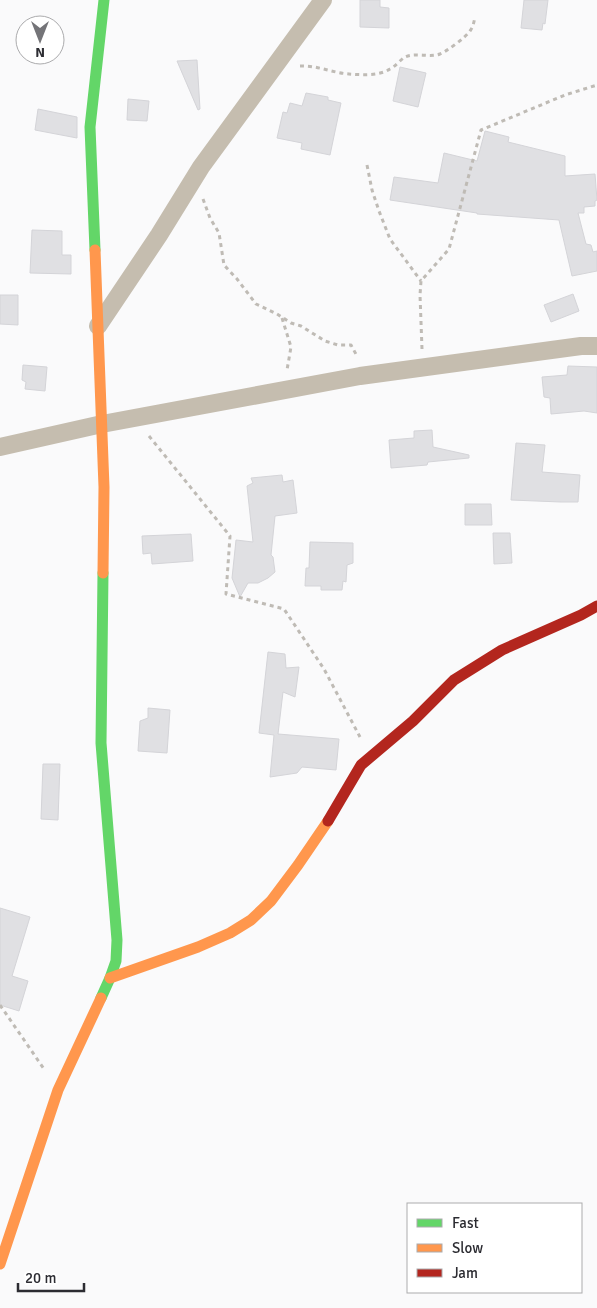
<svg xmlns="http://www.w3.org/2000/svg" width="597" height="1308" viewBox="0 0 597 1308" font-family="Signika,sans-serif">
<style>
.building{fill:#e0e0e3;stroke:#d4d4d8}
.lines{fill:none;stroke-linecap:round;stroke-linejoin:round}
.path{stroke:#bfbbb5;stroke-width:3;stroke-dasharray:4 4;stroke-linecap:butt}
.street{stroke:#c5bdaf;stroke-width:18}
.fast{stroke:#63d668;stroke-width:11}
.slow{stroke:#ff974d;stroke-width:11}
.jam{stroke:#b3261e;stroke-width:11}
</style>
<rect width="100%" height="100%" fill="#fafafb"/>
<g class="building">
<polygon points="360,0 380,0 380,7 389,8 389,28 360,27"/>
<polygon points="524,0 548,0 545,24 543,23 542,30 521,28"/>
<polygon points="197,60 200,109 198,110 177,61"/>
<polygon points="400,67 426,73 418,107 393,101"/>
<polygon points="306,93 328,97 328,100 341,103 330,155 301,149 302,143 277,138 283,112 287,113 290,103 302,106"/>
<polygon points="128,99 149,101 147,121 127,120"/>
<polygon points="38,109 77,117 77,138 35,130"/>
<polygon points="485,131 509,137 508,142 565,156 565,176 595,174 597,200 595,201 595,206 584,207 584,213 578,213 586,244 591,245 593,252 597,251 597,271 572,276 559,220 477,214 477,213 390,200 394,177 438,183 444,153 477,161"/>
<polygon points="32,230 62,231 62,255 71,255 71,274 30,273"/>
<polygon points="573,294 579,311 551,322 544,305"/>
<polygon points="0,295 18,295 18,325 0,324"/>
<polygon points="23,365 47,367 45,391 25,389 26,382 22,380"/>
<polygon points="568,366 597,367 597,413 584,411 551,414 550,398 544,397 542,377 567,375"/>
<polygon points="432,430 433,447 469,455 469,458 428,462 427,465 391,468 389,440 414,438 414,431"/>
<polygon points="516,443 545,445 542,472 580,475 578,502 561,502 511,500"/>
<polygon points="282,475 283,482 293,480 297,513 275,516 271,555 273,557 275,572 268,578 258,583 248,583 240,597 232,578 236,540 253,542 247,486 253,483 251,478"/>
<polygon points="465,504 491,504 492,525 465,525"/>
<polygon points="493,533 510,533 512,563 494,564"/>
<polygon points="191,534 193,561 152,564 151,553 143,554 142,536"/>
<polygon points="310,542 353,543 353,563 347,565 346,582 343,581 342,590 321,590 321,586 305,586 306,568 309,568"/>
<polygon points="268,652 285,654 286,668 299,667 295,697 283,692 278,734 339,739 336,770 302,767 297,773 270,777 274,735 259,733"/>
<polygon points="148,708 170,710 167,753 138,751 140,721 148,718"/>
<polygon points="43,764 60,764 58,820 41,819"/>
<polygon points="0,908 30,917 12,976 28,981 19,1011 0,1005"/>
</g>
<g class="lines">
<g class="path">
<path d="M300 66C316 65 333 73 349 74 362 75 379 76 390 69 396 66 400 60 405 57 416 52 429 58 440 54 446 52 466 37 470 31 473 27 474 22 475 17"/>
<polyline points="367,165 372,190 379,211 390,239 421,281"/>
<polyline points="203,199 210,218 219,233 224,265 237,279 256,304 277,314 291,323 301,326 325,341 338,345 351,345 357,356"/>
<polyline points="282,318 291,347 287,370"/>
<polyline points="422,349 420,295 421,281 449,249 481,130 565,95 597,85"/>
<polyline points="149,436 230,536 226,594 284,609 324,669 360,737"/>
<polyline points="0,1005 44,1069"/>
</g>
<g class="street">
<polyline points="98,326 159,235 201,167 323,0"/>
<polyline points="0,447 102,424 360,376 581,346 597,346"/>
</g>
<g class="fast">
<polyline points="95,250 90,127 104,0"/>
<polyline points="101,998 110,978 116,961 117,940 101,743 103,573"/>
</g>
<g class="slow">
<polyline points="95,250 104,487 103,573"/>
<polyline points="110,978 198,947 230,933 251,920 271,901 298,865 328,821"/>
<polyline points="0,1264 58,1090 101,998"/>
</g>
<polyline class="jam" points="328,821 361,765 413,721 454,680 502,650 581,615 597,606"/>
</g>
<rect x="407" y="1203" width="175" height="90" fill="#ffffff" stroke="#ababad"/>
<rect x="417" y="1219" width="25" height="8" fill="#63d668" stroke="#ababad"/>
<text x="452" y="1228" font-size="15" fill="#2c2c32">Fast</text>
<rect x="417" y="1244" width="25" height="8" fill="#ff974d" stroke="#ababad"/>
<text x="452" y="1253" font-size="15" fill="#2c2c32">Slow</text>
<rect x="417" y="1269" width="25" height="8" fill="#b3261e" stroke="#ababad"/>
<text x="452" y="1278" font-size="15" fill="#2c2c32">Jam</text>
<g transform="translate(40 40) rotate(180)"><circle r="24" fill="#ffffff" stroke="#ababad"/>
<path d="M0-4L9 19L0 12L-9 19Z" fill="#747478"/>
<text y="-8" font-size="14" font-weight="bold" text-anchor="middle" fill="#2c2c32">N</text>
</g>
<path d="M18 1283v8h66v-8" fill="none" stroke="#2c2c32" stroke-width="2.5"/>
<text x="25" y="1283" font-size="15" fill="#2c2c32" stroke="#ffffff" stroke-width="4" paint-order="stroke">20 m</text>
</svg>
